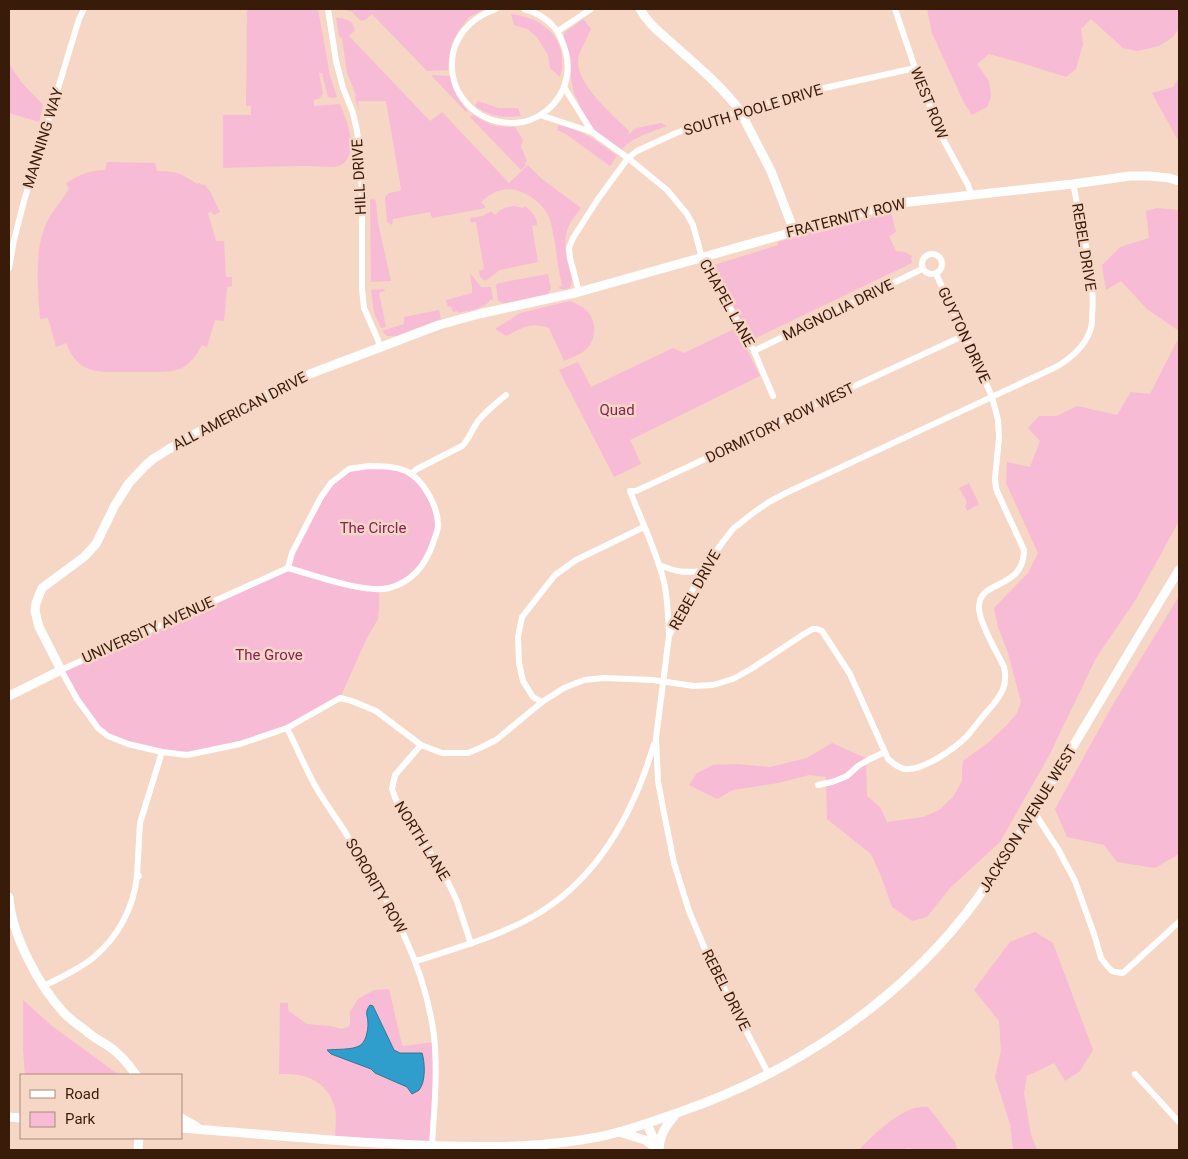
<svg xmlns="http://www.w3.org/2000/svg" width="1188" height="1159" viewBox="0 0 1188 1159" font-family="Roboto,sans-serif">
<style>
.green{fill:#f7bbd5}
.water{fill:#309ecc;stroke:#327792}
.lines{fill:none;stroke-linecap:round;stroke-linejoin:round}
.street{stroke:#fff;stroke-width:6}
.secondary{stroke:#fff;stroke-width:9}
.labels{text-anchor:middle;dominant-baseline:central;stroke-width:5;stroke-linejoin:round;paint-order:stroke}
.street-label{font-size:15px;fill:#381b09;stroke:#f6d6c5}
.park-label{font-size:15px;fill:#87215a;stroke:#f6d6c5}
</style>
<rect width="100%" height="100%" fill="#f6d6c5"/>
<g class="green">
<path d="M247 9H318L330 76 337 97 334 98 328 97 322 73H319L323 94 319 99 314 100V106L340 104C346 119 358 147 345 162 342 165 338 166 334 167 326 167 316 166 307 166 279 166 251 167 223 168V115H251V106H246Z"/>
<polygon points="343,9 485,9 469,17 459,30 452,42 449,58 448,70 427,71 372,14 365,20 361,21 352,12"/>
<polygon points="927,9 1179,9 1179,29 1173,37 1159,46 1137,51 1123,48 1091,19 1081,29 1083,44 1076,69 1066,77 1025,64 989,54 977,64 989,81 991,97 987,107 972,115 964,103 932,33"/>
<path d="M511 14C539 17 564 34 562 65 562 69 561 73 560 77L550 68 548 55 537 37 527 29 514 25Z"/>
<path d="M336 18C345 18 353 20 355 30L349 36 430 121 442 112 509 183 528 165 542 179 581 208C577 214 570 221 568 228 564 238 565 254 568 264 570 273 574 280 570 288L565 290 558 288 562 286C559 272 557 258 555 243 553 235 552 225 549 217 543 204 530 194 516 190 502 187 491 193 481 202L485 206V208L481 209 432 218 430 212 393 219 392 225 387 222 385 197 389 193 400 191 401 189 386 101H358L359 111 355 98 356 95 347 73 342 38 339 36Z"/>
<path d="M583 19 591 29C588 37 578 52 578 61 577 85 613 115 629 131L628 135 636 128 661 123 667 126C654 131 626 139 621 152L592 132 574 93 571 80V59L564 37V33Z"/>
<polygon points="9,64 22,83 43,105 39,122 9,113"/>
<path d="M431 75 450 76C452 90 458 99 467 110L466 112Z"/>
<polygon points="1179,77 1179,142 1152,93 1173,87"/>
<path d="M478 101 498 108H518L521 116C500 118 493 117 475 106Z"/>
<polygon points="473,115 491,125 505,127 515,127 523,140 521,147 527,161 525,163 526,165 521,170 470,117"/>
<path d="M559 125C582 130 599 142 617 156L610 166 566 134 557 130Z"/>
<path d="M107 162 155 163 157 171C176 171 182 174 197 184L199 183 203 185 204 184 211 193 220 212 214 215 211 211 208 213 216 241H224L226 277H232V286L227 287 224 321 215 320 207 347 202 345C187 372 177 372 148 372 135 372 122 372 109 372 85 372 75 364 66 343L56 347 48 318 40 319C38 289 33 246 49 218 55 208 63 199 69 189L66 183C80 175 89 170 105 170Z"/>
<polygon points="373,199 375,200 376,202 378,223 391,281 371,282 370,200"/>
<path d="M514 206 523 208 525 206C531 211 537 216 537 225L532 226 538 262 500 270 485 281 480 277 479 271 484 269 476 222 471 223 470 218 483 216 491 211 495 215C500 209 506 207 514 206Z"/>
<polygon points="1157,208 1179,210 1179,331 1147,309 1121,281 1106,290 1102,265 1120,247 1149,238 1146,211"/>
<polygon points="891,212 896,232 889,236 896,251 905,252 912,256 911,259 912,263 756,338 751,338 711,266 778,245 778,242 820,229 822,232"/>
<path d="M470 273 481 287H491L493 300H490C484 310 469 310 458 313L457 311 453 312 451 306 448 307 446 300 472 293V287Z"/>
<polygon points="548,274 551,289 548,294 506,303 502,303 498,300 496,285 499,283"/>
<polygon points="384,289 385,291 379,293 386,327 381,328 374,313 371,290"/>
<path d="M570 301C575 303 582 306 587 311 596 320 597 337 588 347 583 354 572 357 564 361L549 328C530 321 522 328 506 336L495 329 520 313Z"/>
<polygon points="439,310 441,319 396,336 387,336 382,331 404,324 404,317"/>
<polygon points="736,328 760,376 630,440 641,464 614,477 559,370 578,362 591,387 673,348 684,353"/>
<polygon points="1179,337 1179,521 1136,599 1096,658 1050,754 1000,842 950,888 927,917 912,921 892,907 881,876 871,854 827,819 826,777 809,775 778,783 733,790 717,799 689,785 697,773 713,765 736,764 770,767 807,758 832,743 866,758 867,796 880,807 887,822 923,817 939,810 953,797 962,781 962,770 963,761 989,742 1008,724 1017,713 1021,702 1008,653 998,627 994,608 1028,573 1038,553 1006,483 1007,462 1030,467 1040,441 1028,428 1039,416 1057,416 1077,406 1117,415 1131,392 1150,394"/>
<polygon points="368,466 404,471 425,488 438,525 425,562 403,582 379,589 379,606 378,619 366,640 340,698 301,721 260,738 187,755 128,744 98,728 61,670 288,568 321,497 349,469"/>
<polygon points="969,483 979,504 967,511 965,506 967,502 959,488"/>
<polygon points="1179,596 1179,854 1155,868 1117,862 1104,845 1067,837 1055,809 1112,706"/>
<polygon points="1035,932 1053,943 1093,1050 1080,1071 1065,1081 1054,1063 1027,1076 1024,1093 1031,1135 1037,1150 1013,1150 1010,1124 995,1077 1001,1051 999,1021 974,990 1010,942"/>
<path d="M389 989 402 1045 404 1046 434 1042 432 1146 335 1140C335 1132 336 1124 336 1116 335 1096 321 1080 303 1076 295 1074 286 1074 279 1074L280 1003H288V1010L290 1012 307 1024 330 1026 342 1029 348 1027 350 1025V1012L358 999 374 990Z"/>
<polygon points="23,1000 52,1026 119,1075 25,1075 23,1050"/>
<path d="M928 1107 955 1142 957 1150H914L909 1148 903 1150H859C872 1136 894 1115 912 1109 916 1107 923 1107 928 1107Z"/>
</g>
<path class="water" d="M370 1005 373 1006 394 1050 400 1053H422C425 1062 426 1082 419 1090 418 1091 414 1093 412 1094L407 1087 375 1073 371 1069 331 1054 327 1050C336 1049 352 1050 359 1046 366 1043 368 1030 368 1024 368 1015 364 1013 370 1005Z"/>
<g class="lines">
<g class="street">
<polyline points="328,9 336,61 343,88 353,113 357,131 361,165 362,205 362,289 364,308 378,340 380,347"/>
<path d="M496 9C486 13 478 16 470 24 462 31 455 43 453 53 446 92 475 124 514 123 526 123 537 118 546 111 569 93 573 64 561 39 559 34 557 30 553 26 545 17 535 12 524 9"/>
<polyline points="895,9 915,68 943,139 968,185 971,194"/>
<polyline points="558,31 591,9"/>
<polyline points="540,115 592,132 564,87"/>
<polyline points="592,132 628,158 667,190 687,214 693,225 702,258 754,351 773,396"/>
<circle cx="932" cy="264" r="10"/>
<polyline points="9,268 14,240 24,201 79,19 84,9"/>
<polyline points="579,292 570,258 569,248 573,238 598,199 628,158 637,151 676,133 740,111 797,94 915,68"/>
<polyline points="754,351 922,269"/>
<path d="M368 466C381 466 394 466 406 471 423 479 438 506 438 525 438 531 435 537 433 543 426 564 412 582 389 588 365 594 314 575 288 568L292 553 311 516 321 497 331 483 349 469Z"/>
<path d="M411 474 417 469 462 446C470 439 472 428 479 420 487 410 497 403 506 395"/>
<path d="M659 565C677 572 683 573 703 571"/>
<path d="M288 568 61 670 77 699 98 728 108 736 128 744 162 752 187 755 240 744 287 728 340 698 352 701 376 711 421 745 442 753H468L482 747 496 740 542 702 564 688 584 680 604 678 653 680 694 686 713 685 733 679 751 669 804 634 813 629H817L822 631 850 674 888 759C893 763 898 768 905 769 923 771 956 748 968 735 974 728 979 721 985 714 992 706 999 699 1003 689 1006 681 1006 675 1004 667 997 652 978 621 979 606 980 579 1024 590 1024 550L996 489 995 478 999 438 998 420 992 397 965 335 936 274"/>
<path d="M669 635C668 616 668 596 663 578 655 548 641 520 630 491H636L705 459 783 419 965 335"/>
<polyline points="542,702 533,697 523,681 519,663 518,637 522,617 555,575 576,560 644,527"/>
<path d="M287 728C297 748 306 770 317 789 327 806 340 823 350 840 389 900 425 964 434 1036 438 1073 434 1110 432 1146"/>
<polyline points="421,745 395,775 392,789 396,800 443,872 457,901 471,944"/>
<polyline points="818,785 832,782 847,776 858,766 870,759 885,752"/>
<polyline points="1034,812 1058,849 1075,881 1094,934 1101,958 1108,967 1112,971 1115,972 1123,973 1179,922"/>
<polyline points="137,876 140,823 162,752"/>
<path d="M415 960H420C459 947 499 936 534 916 598 879 634 812 654 744"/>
<path d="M44 986C61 977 80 969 94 957 118 937 134 907 137 876H139"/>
<polyline points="1135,1074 1179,1122"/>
<path d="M769 1075 710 961 689 911 674 863 663 808 658 781 656 738 669 636 699 577 722 543 733 529 753 513 769 502 788 492 1056 367C1070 359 1084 347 1090 331 1092 327 1092 321 1092 316 1096 274 1082 234 1075 193L1073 184"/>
</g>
<g class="secondary">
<path d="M640 9C648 24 662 34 674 45 697 66 722 86 740 111L771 171 794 231"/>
<polyline points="9,696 61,670 39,627 35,611 36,603 42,588 84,557 96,544 115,505 129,483 146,465 153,459 169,449 218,421 294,380 439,325 479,314 579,292 885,206 909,202 1073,184 1130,176 1149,176 1169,178 1179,181"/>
<path d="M9 897C11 934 39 986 64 1013 70 1019 78 1025 85 1030 91 1036 99 1040 107 1045 119 1053 128 1063 136 1075"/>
<polyline points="9,1117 21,1118"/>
<polyline points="181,1118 197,1127"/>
<polyline points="647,1124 658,1148"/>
<path d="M181 1128C292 1136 405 1149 516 1146 543 1145 572 1142 598 1137 625 1132 651 1122 677 1113 794 1073 903 1000 977 899 1007 858 1032 814 1058 771 1099 704 1138 636 1179 570"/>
<polyline points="619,1132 645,1140 659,1150"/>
<polyline points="138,1150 139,1138"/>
<path d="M659 1150C660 1134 665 1127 675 1115"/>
</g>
</g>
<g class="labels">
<g class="street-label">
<text transform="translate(929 103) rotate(68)">WEST ROW</text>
<text transform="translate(753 110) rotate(-17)">SOUTH POOLE DRIVE</text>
<text transform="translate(43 138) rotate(-73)">MANNING WAY</text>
<text transform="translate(359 177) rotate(-93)">HILL DRIVE</text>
<text transform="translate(846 218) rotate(-14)">FRATERNITY ROW</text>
<text transform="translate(1084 247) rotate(81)">REBEL DRIVE</text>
<text transform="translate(727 303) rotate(61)">CHAPEL LANE</text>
<text transform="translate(838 310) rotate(-26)">MAGNOLIA DRIVE</text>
<text transform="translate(964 335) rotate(65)">GUYTON DRIVE</text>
<text transform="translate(240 411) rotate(-28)">ALL AMERICAN DRIVE</text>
<text transform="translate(780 423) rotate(-26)">DORMITORY ROW WEST</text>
<text transform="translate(695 590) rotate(-61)">REBEL DRIVE</text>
<text transform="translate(148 630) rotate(-24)">UNIVERSITY AVENUE</text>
<text transform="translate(1028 819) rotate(-58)">JACKSON AVENUE WEST</text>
<text transform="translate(422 841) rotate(58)">NORTH LANE</text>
<text transform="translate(376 886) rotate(60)">SORORITY ROW</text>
<text transform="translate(726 990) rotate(63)">REBEL DRIVE</text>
</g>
<g class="park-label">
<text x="617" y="410">Quad</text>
<text x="373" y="528">The Circle</text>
<text x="269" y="655">The Grove</text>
</g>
</g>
<rect width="1188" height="1159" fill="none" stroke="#381b09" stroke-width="20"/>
<rect x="20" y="1074" width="162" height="65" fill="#f6d6c5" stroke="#aa8b7a"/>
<rect x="30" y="1090" width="25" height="8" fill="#ffffff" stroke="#aa8b7a"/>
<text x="65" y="1099" font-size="15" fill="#381b09">Road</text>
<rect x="30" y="1112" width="25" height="15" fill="#f7bbd5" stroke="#aa8b7a"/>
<text x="65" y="1124" font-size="15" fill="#381b09">Park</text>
</svg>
